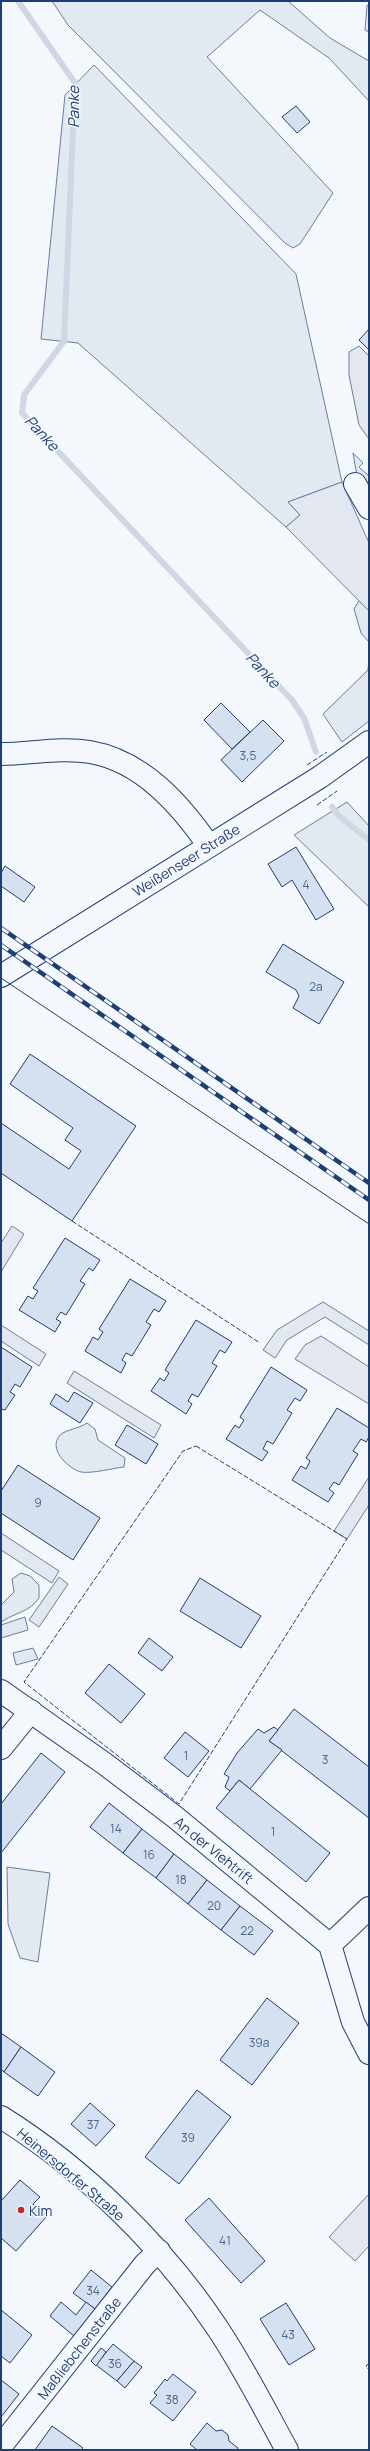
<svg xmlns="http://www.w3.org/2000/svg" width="370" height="2451" viewBox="0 0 370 2451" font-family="Manrope,sans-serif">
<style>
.green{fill:#e3e9f0;stroke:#687fa3}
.parking{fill:#e3e8f0;stroke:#687fa3}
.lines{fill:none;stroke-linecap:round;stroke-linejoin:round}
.stream{stroke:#cfd7e4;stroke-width:6}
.building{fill:#d5e0f0;stroke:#1d3f73}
.minor-casing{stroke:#1d3f73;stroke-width:24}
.major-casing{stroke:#1d3f73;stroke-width:24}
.minor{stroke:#f4f7fb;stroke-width:22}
.major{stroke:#f4f7fb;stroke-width:22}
.tram{stroke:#1d3f73;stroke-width:1}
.rail-casing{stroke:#1d3f73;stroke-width:4.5}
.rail{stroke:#f4f7fb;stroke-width:3;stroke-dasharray:9;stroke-linecap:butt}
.fence{stroke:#1d3f73;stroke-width:1;stroke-dasharray:5 2;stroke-linecap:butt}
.poi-dot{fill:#c62828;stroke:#f4f7fb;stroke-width:1.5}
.labels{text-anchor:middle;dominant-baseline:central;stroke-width:3;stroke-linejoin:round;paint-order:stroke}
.number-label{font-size:12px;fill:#4b6792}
.street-label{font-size:14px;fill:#1d3f73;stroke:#f4f7fb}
.poi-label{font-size:14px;fill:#1d3f73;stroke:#f4f7fb;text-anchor:start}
.water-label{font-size:15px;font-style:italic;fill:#1d3f73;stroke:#f4f7fb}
</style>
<rect width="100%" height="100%" fill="#f4f7fb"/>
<g class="green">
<polygon points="52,1 288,1 330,38 369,61 369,101 329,58 260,10 207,57 333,193 300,244 293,248 285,243 68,25"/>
<polygon points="367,5 369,6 369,32 365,30"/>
<polygon points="94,65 296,274 342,482 288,502 300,515 286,527 78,343 41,339 65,95"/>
<polygon points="353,453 363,463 359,467 369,476 369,488 357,476"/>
<polygon points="359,601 369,611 369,642 361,633 354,609"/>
<polygon points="369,657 369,721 342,742 323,714 368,670"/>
<polygon points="347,802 369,826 369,907 294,835"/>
<path d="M87 1423 95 1429 98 1440 125 1458 124 1467C114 1468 91 1474 81 1472 69 1469 50 1451 58 1438 61 1430 79 1429 87 1423Z"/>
<path d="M21 1573 30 1576 39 1585V1598C30 1612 14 1613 1 1622V1605L14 1592 12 1579Z"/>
<polygon points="7,1867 50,1873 38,1962 20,1958 8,1924"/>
</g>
<g class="parking">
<polygon points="359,346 369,356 369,439 359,425 349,375 349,352"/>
<polygon points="342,482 369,543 369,611 286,527 300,515 288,502"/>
<polygon points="12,1226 24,1234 1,1272 1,1243"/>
<polygon points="323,1302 369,1331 369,1345 325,1317 287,1340 275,1358 263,1350 277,1330"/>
<polygon points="1,1325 46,1354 39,1366 1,1341"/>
<polygon points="321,1336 369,1367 369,1404 295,1359 305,1345"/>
<polygon points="74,1371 161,1425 154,1438 67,1383"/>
<polygon points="369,1477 369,1505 347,1539 334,1531"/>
<polygon points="1,1533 59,1571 52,1583 1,1550"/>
<polygon points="59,1577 68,1584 39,1627 29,1620"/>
<polygon points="25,1617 28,1630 1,1638 1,1625"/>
<polygon points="33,1648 38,1659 16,1665 13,1653"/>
<polygon points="369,2194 369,2246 355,2261 329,2237"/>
</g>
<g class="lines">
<g class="stream">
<polyline points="18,1 75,83 64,341 24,395 22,413 292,700 304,718 316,752"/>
<polyline points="332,807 339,816 369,840"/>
</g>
</g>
<g class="building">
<polygon points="296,106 310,122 297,133 282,117"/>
<polygon points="369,329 369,350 359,340"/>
<polygon points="221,703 250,732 232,749 204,720"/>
<polygon points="263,720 284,741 242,782 221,760"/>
<polygon points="296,847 334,909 316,920 292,880 282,887 268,864"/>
<polygon points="5,866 35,887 24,902 1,886 1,873"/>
<polygon points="283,944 344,982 319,1024 293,1008 299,996 296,990 266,972"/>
<polygon points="30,1054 136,1126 72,1221 1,1173 1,1123 69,1169 81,1151 65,1140 73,1128 10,1084"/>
<polygon points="65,1238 100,1260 93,1271 89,1268 80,1281 85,1284 66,1315 61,1312 56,1319 61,1322 55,1332 19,1310 28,1296 33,1299 38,1291 33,1288"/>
<polygon points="130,1279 166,1301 159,1312 154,1309 146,1322 151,1325 132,1356 126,1353 122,1360 126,1363 121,1373 85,1351 93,1337 98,1340 103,1332 99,1329"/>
<polygon points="196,1320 232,1342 225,1353 220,1350 212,1363 217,1366 198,1397 192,1394 188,1401 192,1404 186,1414 151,1391 160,1378 164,1381 169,1373 165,1370"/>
<polygon points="1,1347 32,1367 20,1387 15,1384 10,1392 15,1395 5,1410 1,1409"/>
<polygon points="271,1367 307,1390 300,1401 295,1398 287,1410 292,1413 273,1444 267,1441 263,1449 268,1452 262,1461 226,1439 235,1425 239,1428 244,1420 240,1417"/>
<polygon points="74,1392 93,1403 80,1423 50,1404 56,1394 68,1402"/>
<polygon points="337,1408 369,1428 369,1437 366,1442 361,1439 353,1451 358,1454 339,1485 334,1482 329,1489 334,1493 328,1502 292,1480 301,1466 306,1469 310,1461 306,1458"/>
<polygon points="127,1425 158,1444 146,1464 115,1445"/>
<polygon points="18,1465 100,1518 73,1560 1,1513 1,1491"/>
<polygon points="200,1578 261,1616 241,1648 180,1611"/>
<polygon points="149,1638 173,1657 162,1671 138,1653"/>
<polygon points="109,1664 145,1694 121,1723 85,1693"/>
<polygon points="294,1709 369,1767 369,1818 269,1741"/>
<polygon points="274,1727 278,1730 269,1741 282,1750 250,1789 239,1780 230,1791 225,1787 229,1777 224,1774 237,1753 258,1729 264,1733"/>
<polygon points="185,1732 209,1751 188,1777 164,1758"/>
<polygon points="41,1753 65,1772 1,1853 1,1804"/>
<polygon points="239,1780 330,1853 306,1882 216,1808"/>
<polygon points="109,1803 142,1829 123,1853 90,1827"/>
<polygon points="142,1829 174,1854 156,1878 123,1853"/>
<polygon points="174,1854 207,1880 188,1904 156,1878"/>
<polygon points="207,1880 240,1906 221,1930 188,1904"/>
<polygon points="240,1906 273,1931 254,1955 221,1930"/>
<polygon points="267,1998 299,2023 252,2085 220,2060"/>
<polygon points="1,2033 21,2047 4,2072 1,2069"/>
<polygon points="21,2047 55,2072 38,2096 4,2072"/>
<polygon points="197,2090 231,2117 179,2184 145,2157"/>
<polygon points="90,2103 115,2125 96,2146 71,2124"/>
<polygon points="20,2180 40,2197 33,2204 47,2216 16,2251 1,2238 1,2201"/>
<polygon points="209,2198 265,2261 241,2283 185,2220"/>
<polygon points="91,2270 112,2287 95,2309 73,2293"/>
<polygon points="61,2302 76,2315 86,2302 95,2309 74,2336 50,2316"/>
<polygon points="286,2303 315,2349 289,2365 260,2319"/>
<polygon points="1,2310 32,2335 10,2363 1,2356"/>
<polygon points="113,2344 134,2361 117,2381 96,2365"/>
<polygon points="101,2348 106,2352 96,2366 91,2361"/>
<polygon points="134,2361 142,2367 125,2388 117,2381"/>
<polygon points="173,2374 196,2392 173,2421 150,2403 157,2395 154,2393 165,2379 167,2381"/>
<polygon points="1,2380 19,2394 1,2417"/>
<polygon points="207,2423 216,2431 222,2430 228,2435 229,2441 238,2448 237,2450 197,2450 190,2444"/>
<polygon points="52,2426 83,2448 81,2450 35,2450"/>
</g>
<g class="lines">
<g class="minor-casing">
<g id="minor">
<polyline points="355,484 369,508"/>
<path d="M1 754C30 754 61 747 90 752 142 761 180 804 209 846"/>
<polyline points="1,1691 105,1764 175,1817 330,1945 353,2022 369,2053"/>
<polyline points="1,1748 31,1711"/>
<polyline points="330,1945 369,1908"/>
<polyline points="1,2446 145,2264 159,2251"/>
</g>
</g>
<g class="major-casing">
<g id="major">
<polyline points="1,976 320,777 369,742"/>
<path d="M1 2117C84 2169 164 2247 218 2329 244 2368 265 2410 287 2450"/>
</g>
</g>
<use href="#minor" class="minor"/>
<use href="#major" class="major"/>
<polyline class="tram" points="1,978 369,1224"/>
<g class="rail-casing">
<g id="rail">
<polyline points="1,928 369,1183"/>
<polyline points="1,945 369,1200"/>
</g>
</g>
<use href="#rail" class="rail"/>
<g class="fence">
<polyline points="307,765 327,752"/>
<polyline points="317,805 337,791"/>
<polyline points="72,1221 260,1343"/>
<polygon points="196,1446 347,1539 179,1804 24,1682 183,1451"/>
<polyline points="369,2363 366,2366 369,2370"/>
</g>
</g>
<circle class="poi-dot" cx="21" cy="2210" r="4"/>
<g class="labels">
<g class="number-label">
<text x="248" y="755">3,5</text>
<text x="306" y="884">4</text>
<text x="316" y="986">2a</text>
<text x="38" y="1502">9</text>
<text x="186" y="1755">1</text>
<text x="325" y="1759">3</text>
<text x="116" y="1828">14</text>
<text x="273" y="1831">1</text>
<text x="149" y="1854">16</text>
<text x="181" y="1879">18</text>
<text x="214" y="1905">20</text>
<text x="247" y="1930">22</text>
<text x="259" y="2042">39a</text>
<text x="93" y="2124">37</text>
<text x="188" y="2137">39</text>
<text x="225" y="2240">41</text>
<text x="93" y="2290">34</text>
<text x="288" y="2334">43</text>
<text x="115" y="2363">36</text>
<text x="172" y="2399">38</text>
</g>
<g class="street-label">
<text transform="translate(186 860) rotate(-32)">Weißenseer Straße</text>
<text transform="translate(214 1850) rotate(39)">An der Viehtrift</text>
<text transform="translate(71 2174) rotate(40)">Heinersdorfer Straße</text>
<text transform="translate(79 2348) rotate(-52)">Maßliebchenstraße</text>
</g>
<g class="poi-label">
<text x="29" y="2210">Kim</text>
</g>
<g class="water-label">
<text transform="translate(73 107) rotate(-90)">Panke</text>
<text transform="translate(42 433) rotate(47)">Panke</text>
<text transform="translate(263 670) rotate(47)">Panke</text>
</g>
</g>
<rect width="370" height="2451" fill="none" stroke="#1d3f73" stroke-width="4"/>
</svg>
